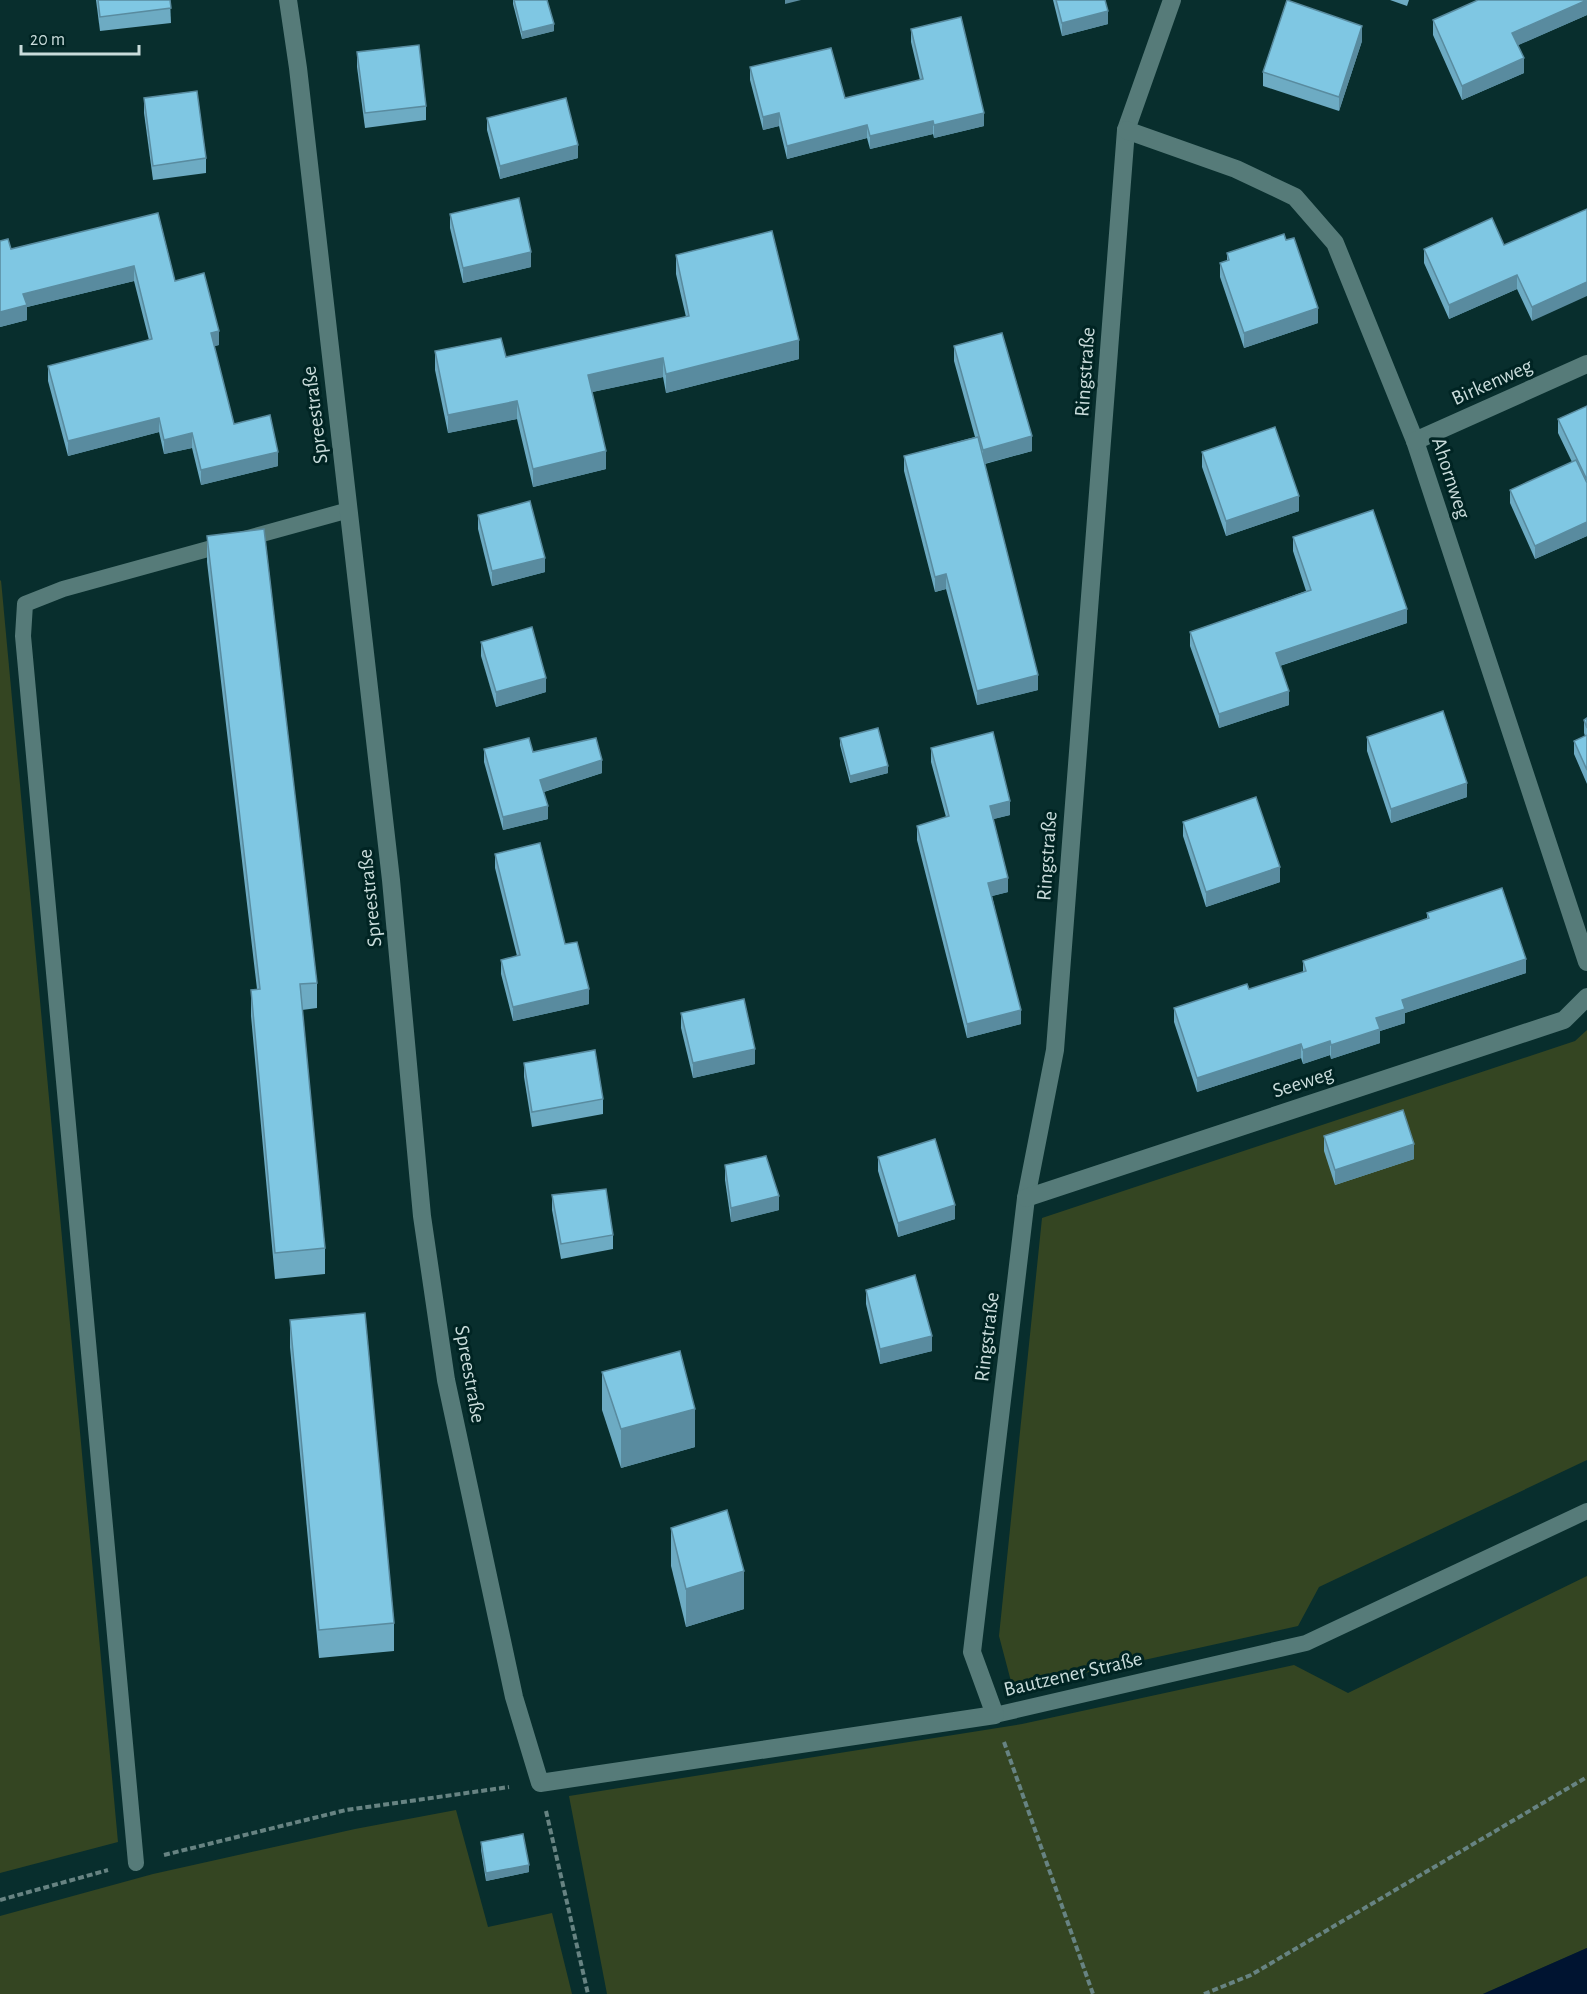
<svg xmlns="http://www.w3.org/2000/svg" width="1587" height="1994" viewBox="0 0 1587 1994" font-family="'Alegreya Sans',sans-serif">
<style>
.green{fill:#344522}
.water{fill:#001431}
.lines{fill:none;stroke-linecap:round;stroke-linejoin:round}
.path{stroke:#678382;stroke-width:4;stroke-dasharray:6 3;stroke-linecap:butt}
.lane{stroke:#567b79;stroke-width:16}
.street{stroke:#567b79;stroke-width:18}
.wall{fill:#6dabc3}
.shaded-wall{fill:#598b9f}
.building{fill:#7fc7e3;stroke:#598b9f;stroke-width:1.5}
.labels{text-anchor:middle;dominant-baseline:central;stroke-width:6;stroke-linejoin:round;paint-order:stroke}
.street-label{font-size:21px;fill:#c9dcdb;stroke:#002423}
</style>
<rect width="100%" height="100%" fill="#082e2d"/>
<g class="green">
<polygon points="1,580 118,1842 0,1873 0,581"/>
<polygon points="1587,1030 1587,1460 1319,1587 1298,1626 1013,1689 999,1636 1042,1218 1575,1041"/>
<polygon points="1587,1576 1587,1948 1483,1994 607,1994 569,1796 1022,1724 1294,1665 1348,1693"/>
<polygon points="456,1810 488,1927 552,1913 572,1994 0,1994 0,1916 153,1874 355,1829"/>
</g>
<polygon class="water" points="1587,1948 1587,1994 1483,1994"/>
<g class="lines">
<g class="path">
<polyline points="1004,1742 1093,1994"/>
<polyline points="546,1811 588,1994"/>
<polyline points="164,1855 346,1810 509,1787"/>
<polyline points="0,1900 108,1870"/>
<polyline points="1204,1994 1251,1975 1587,1777"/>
</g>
<g class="lane">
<polyline points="995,1715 1306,1643 1587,1511"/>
<polyline points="136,1863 23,636 25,604 63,589 349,510"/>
</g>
<g class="street">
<polyline points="288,0 298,68 391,880 422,1216 446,1380 514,1697 540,1783 995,1715 972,1652 1026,1198 1055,1050 1126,130 1172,0"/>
<polyline points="1126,130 1236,169 1295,197 1335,243 1415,441 1587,962"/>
<polyline points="1415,441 1587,364"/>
<polyline points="1026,1198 1564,1020 1587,997"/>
</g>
</g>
<g class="wall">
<polygon points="96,0 170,0 171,23 100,31"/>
<polygon points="513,0 547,0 554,31 522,39 513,4"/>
<polygon points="1053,0 1105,0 1108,24 1062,36"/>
<polygon points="1390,0 1409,0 1407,6"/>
<polygon points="1587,0 1587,15 1518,45 1524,73 1462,100 1433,35 1433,20"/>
<polygon points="911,29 984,126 934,138 933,134 870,149 867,138 787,159 779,126 763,130 750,80 750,67 845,98 920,80 911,42"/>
<polygon points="1362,41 1339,111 1263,86 1263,72"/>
<polygon points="357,52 426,106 426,120 365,128 357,67"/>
<polygon points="144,98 206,158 206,173 153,180 144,113"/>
<polygon points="487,118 578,158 500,179 487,130"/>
<polygon points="158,213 175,281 219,345 214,346 234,424 278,466 201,485 192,448 164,454 159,432 68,456 48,381 48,366 149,340 134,281 27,307 27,320 0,327 0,241 11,249"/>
<polygon points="450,214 531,267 463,283 450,228"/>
<polygon points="1572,217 1532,321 1517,289 1449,319 1424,263 1424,249 1504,245"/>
<polygon points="1227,253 1318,323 1244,348 1220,277 1220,263 1227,261"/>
<polygon points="676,255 799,359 666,393 663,377 592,392 606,469 533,487 517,419 448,433 435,370 435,351 506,357 686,317 676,274"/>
<polygon points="954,346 1032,451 985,464 1038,690 977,705 946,589 935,592 904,471 904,456 975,437 954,361"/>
<polygon points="1587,406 1587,536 1535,559 1510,503 1510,490 1572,462 1558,433 1558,419"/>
<polygon points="1202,452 1299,511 1226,536 1202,467"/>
<polygon points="478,515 545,572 492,586 478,529"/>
<polygon points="207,536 317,983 317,1008 302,1010 325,1248 325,1274 275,1279 251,1016 251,990 257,989 207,562"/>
<polygon points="1293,537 1407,623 1280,666 1289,705 1219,728 1190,646 1190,632 1306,591 1293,551"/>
<polygon points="481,642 546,692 496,707 481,656"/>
<polygon points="1587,718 1587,784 1574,754 1574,741 1585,736 1584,733 1584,720"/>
<polygon points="1367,737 1467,797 1391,823 1367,751"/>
<polygon points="840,738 888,773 850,783 840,745"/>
<polygon points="931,748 1010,815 993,819 1008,892 992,896 1021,1024 967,1038 917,840 917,826 946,817 931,762"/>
<polygon points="484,749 533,752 602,773 544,792 548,819 503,830 484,762"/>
<polygon points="1183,822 1280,882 1206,907 1183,836"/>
<polygon points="495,854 565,944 589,1004 513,1021 501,974 501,960 517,956 495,868"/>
<polygon points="1427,913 1526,973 1405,1013 1405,1023 1380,1031 1380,1043 1331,1059 1330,1055 1303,1064 1301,1058 1197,1092 1174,1022 1174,1008 1249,989 1303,972 1303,961 1427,919"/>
<polygon points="681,1013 755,1064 693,1078 681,1028"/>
<polygon points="524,1063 603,1099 603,1114 532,1127 524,1077"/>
<polygon points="1324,1136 1414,1159 1335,1185 1324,1151"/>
<polygon points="878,1157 955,1219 898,1237 878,1171"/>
<polygon points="725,1165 779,1210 731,1222 725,1180"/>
<polygon points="552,1195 613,1235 613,1249 561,1259 552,1210"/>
<polygon points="866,1290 932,1351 880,1364 866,1304"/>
<polygon points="290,1320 394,1623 394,1651 319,1658 290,1347"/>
<polygon points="602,1372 695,1447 621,1468 602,1410"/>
<polygon points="671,1528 744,1609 686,1627 671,1566"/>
<polygon points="481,1842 529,1872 486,1881 481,1850"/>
</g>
<g class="shaded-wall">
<polygon points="785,0 801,0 785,4"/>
<polygon points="1587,0 1587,15 1512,48 1512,33"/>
<polygon points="1108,11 1108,24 1062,36 1062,23"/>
<polygon points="554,24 554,31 522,39 522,32"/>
<polygon points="1362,26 1362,41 1339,111 1339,97"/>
<polygon points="1524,58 1524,73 1462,100 1462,86"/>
<polygon points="779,113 779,126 763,130 763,117"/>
<polygon points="984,113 984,126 934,138 934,125"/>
<polygon points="933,121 933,134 870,149 870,136"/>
<polygon points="867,125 867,138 787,159 787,146"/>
<polygon points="578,145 578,158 500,179 500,166"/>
<polygon points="531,252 531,267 463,283 463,268"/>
<polygon points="134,266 134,281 27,307 27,320 0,327 0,312 23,294"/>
<polygon points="1517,275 1517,289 1449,319 1449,305"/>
<polygon points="1587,282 1587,296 1532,321 1532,307"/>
<polygon points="1318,308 1318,323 1244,348 1244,333"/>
<polygon points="219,331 219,345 211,347 211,333"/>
<polygon points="799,340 799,359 666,393 666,374"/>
<polygon points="663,358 663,377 588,393 588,375"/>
<polygon points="517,401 517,419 448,433 448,415"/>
<polygon points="159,418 159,432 68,456 68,441"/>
<polygon points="192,433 192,448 164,454 164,440"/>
<polygon points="1032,436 1032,451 983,464 983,450"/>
<polygon points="606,451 606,469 533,487 533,469"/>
<polygon points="278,452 278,466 201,485 201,470"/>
<polygon points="1299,496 1299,511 1226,536 1226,521"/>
<polygon points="1587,522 1587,536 1535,559 1535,546"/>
<polygon points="545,558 545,572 492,586 492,571"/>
<polygon points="946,574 946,589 935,592 935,577"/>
<polygon points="1407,609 1407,623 1276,667 1276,653"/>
<polygon points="1038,675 1038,690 977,705 977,691"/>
<polygon points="546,678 546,692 496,707 496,692"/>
<polygon points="1289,691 1289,705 1219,728 1219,714"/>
<polygon points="602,760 602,773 540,793 540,780"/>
<polygon points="888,766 888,773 850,783 850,776"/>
<polygon points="1467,783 1467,797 1391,823 1391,809"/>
<polygon points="1010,801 1010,815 990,820 990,806"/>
<polygon points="548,806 548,819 503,830 503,817"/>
<polygon points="1280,867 1280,882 1206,907 1206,892"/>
<polygon points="1008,878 1008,892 988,897 988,883"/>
<polygon points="1526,959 1526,973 1405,1013 1405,1023 1380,1031 1380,1043 1331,1059 1331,1045 1402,1000"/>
<polygon points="589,989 589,1004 513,1021 513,1007"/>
<polygon points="1021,1010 1021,1024 967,1038 967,1024"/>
<polygon points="1330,1041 1330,1055 1303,1064 1303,1050"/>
<polygon points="1301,1044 1301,1058 1197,1092 1197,1078"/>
<polygon points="755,1049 755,1064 693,1078 693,1063"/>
<polygon points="1414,1144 1414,1159 1335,1185 1335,1170"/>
<polygon points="779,1196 779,1210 731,1222 731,1208"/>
<polygon points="955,1205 955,1219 898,1237 898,1223"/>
<polygon points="932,1336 932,1351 880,1364 880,1349"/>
<polygon points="695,1409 695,1447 621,1468 621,1429"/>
<polygon points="744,1571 744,1609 686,1627 686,1589"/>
<polygon points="529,1865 529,1872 486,1881 486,1873"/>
</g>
<g class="building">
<polygon points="98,0 170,0 171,8 100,17"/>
<polygon points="514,0 547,0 554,24 522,32"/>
<polygon points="1056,0 1105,0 1108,11 1062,23"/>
<polygon points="1287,0 1362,26 1339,97 1263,72"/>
<polygon points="1478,0 1587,0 1512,33 1524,58 1462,86 1433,20"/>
<polygon points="961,17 984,113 934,125 933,121 870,136 867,125 787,146 779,113 763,117 750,67 831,48 845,98 923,79 911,29"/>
<polygon points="419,45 426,106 365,113 357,52"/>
<polygon points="197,91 206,158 153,166 144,98"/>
<polygon points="566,98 578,145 500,166 487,118"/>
<polygon points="519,198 531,252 463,268 450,214"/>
<polygon points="1587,209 1587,282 1532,307 1517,275 1449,305 1424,249 1492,218 1504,245"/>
<polygon points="158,213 175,281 204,273 219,331 211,333 234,424 270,415 278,452 201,470 192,433 164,440 159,418 68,441 48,366 152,339 134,266 23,294 27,305 0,312 0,241 8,239 11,249"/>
<polygon points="772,231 799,340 666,374 663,358 588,375 606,451 533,469 517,401 448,415 435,351 501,338 506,357 689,316 676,255"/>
<polygon points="1284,234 1286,240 1294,238 1318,308 1244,333 1220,263 1229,260 1227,253"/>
<polygon points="1002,333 1032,436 983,450 954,346"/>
<polygon points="1587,406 1587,480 1558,419"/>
<polygon points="1275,427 1299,496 1226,521 1202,452"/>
<polygon points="978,437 1038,675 977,691 946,574 935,577 904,456"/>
<polygon points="1576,460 1587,483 1587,522 1535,546 1510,490"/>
<polygon points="530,501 545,558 492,571 478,515"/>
<polygon points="1373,510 1407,609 1276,653 1289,691 1219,714 1190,632 1311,590 1293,537"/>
<polygon points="264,529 317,983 300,984 325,1248 275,1253 251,990 260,989 207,536"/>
<polygon points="532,627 546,678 496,692 481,642"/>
<polygon points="1443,711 1467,783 1391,809 1367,737"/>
<polygon points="1587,718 1587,728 1584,720"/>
<polygon points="878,728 888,766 850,776 840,738"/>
<polygon points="993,732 1010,801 990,806 1008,878 988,883 1021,1010 967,1024 917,826 949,816 931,748"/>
<polygon points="1587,735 1587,770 1574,741"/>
<polygon points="529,738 533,752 596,738 602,760 540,780 548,806 503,817 484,749"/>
<polygon points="1256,797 1280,867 1206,892 1183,822"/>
<polygon points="540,843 565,944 577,942 589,989 513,1007 501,960 520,955 495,854"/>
<polygon points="1502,888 1526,959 1402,1000 1405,1009 1376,1018 1380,1029 1331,1045 1330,1041 1303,1050 1301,1044 1197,1078 1174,1008 1247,984 1249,989 1306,971 1303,961 1429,918 1427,913"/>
<polygon points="744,999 755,1049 693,1063 681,1013"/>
<polygon points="595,1050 603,1099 532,1112 524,1063"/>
<polygon points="1403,1110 1414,1144 1335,1170 1324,1136"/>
<polygon points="935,1139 955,1205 898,1223 878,1157"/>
<polygon points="766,1156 779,1196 731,1208 725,1165"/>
<polygon points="606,1189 613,1235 561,1244 552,1195"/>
<polygon points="915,1275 932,1336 880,1349 866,1290"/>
<polygon points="365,1313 394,1623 319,1630 290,1320"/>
<polygon points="680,1351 695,1409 621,1429 602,1372"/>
<polygon points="727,1510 744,1571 686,1589 671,1528"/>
<polygon points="523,1834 529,1865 486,1873 481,1842"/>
</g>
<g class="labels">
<g class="street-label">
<text transform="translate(1085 372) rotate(-86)">Ringstraße</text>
<text transform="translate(1492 382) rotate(-24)">Birkenweg</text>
<text transform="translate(315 415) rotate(-97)">Spreestraße</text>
<text transform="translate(1451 478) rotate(72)">Ahornweg</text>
<text transform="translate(1047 856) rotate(-86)">Ringstraße</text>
<text transform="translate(370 898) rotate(-96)">Spreestraße</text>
<text transform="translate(1303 1082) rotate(-18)">Seeweg</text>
<text transform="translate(987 1337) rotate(-83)">Ringstraße</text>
<text transform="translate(470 1374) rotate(80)">Spreestraße</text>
<text transform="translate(1073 1674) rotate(-13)">Bautzener Straße</text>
</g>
</g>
<path d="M21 45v9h118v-9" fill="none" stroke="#c9dcdb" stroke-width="3"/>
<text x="30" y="45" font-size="18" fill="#c9dcdb" stroke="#002423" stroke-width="4.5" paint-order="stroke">20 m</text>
</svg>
